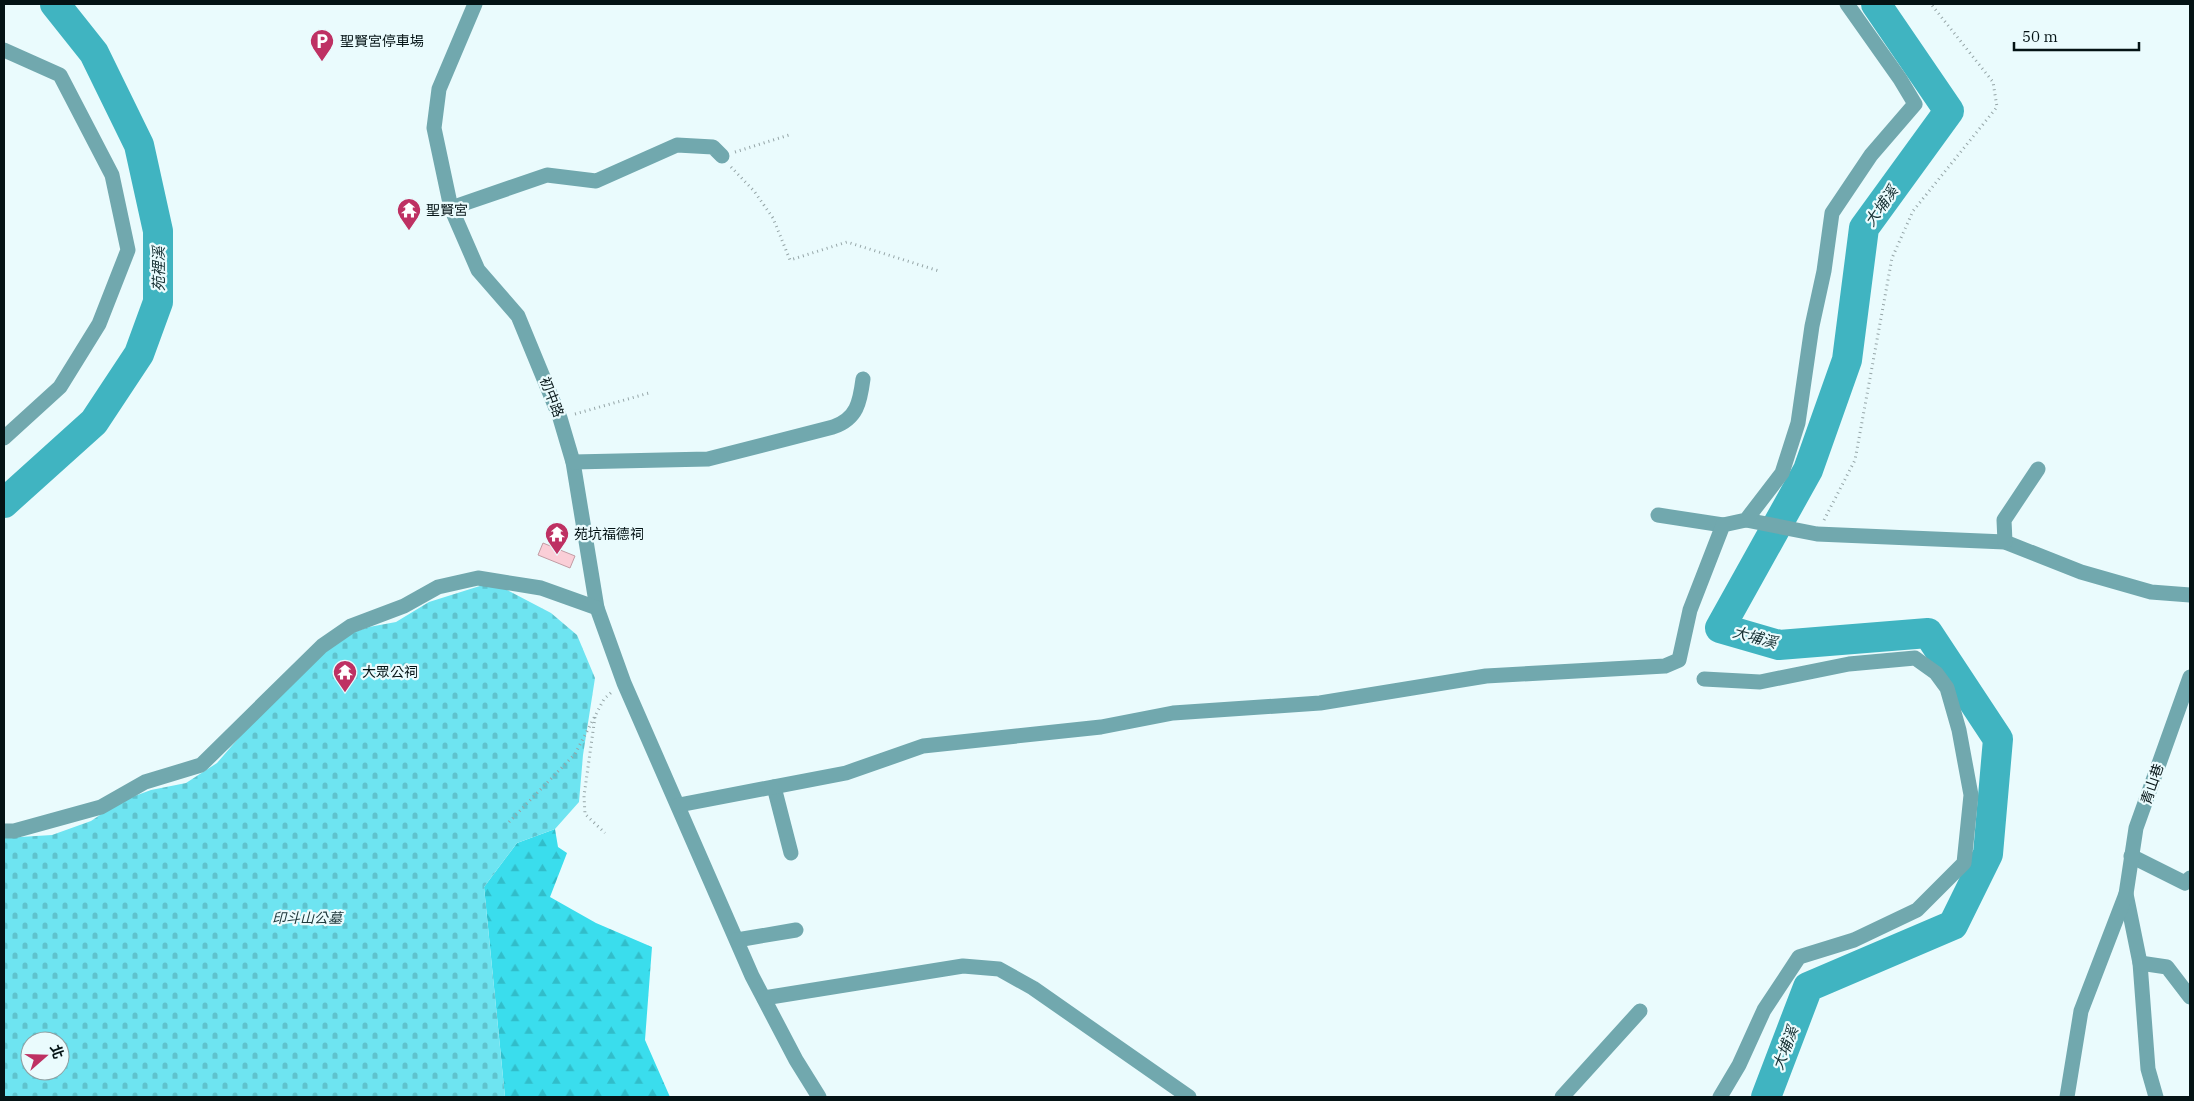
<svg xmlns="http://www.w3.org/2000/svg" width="2194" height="1101" viewBox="0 0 2194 1101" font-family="'IBM Plex Serif','Noto Sans TC',serif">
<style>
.forest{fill:url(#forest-firs)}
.cemetery{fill:url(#cemetery-stones);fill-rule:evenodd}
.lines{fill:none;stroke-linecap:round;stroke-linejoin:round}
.river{stroke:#40b4c1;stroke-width:30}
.building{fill:#faced7;stroke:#c29ca4}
.path{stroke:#95a5a7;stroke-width:3;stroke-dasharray:1 4;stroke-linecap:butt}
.minor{stroke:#71a8ae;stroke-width:15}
.labels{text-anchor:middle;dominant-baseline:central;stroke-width:4.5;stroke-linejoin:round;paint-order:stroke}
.poi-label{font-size:14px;fill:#041315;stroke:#eafbfd;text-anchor:start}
.street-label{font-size:14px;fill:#041315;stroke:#eafbfd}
.park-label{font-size:14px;font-style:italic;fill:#20393c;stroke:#eafbfd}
.water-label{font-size:15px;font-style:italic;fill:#152f32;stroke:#eafbfd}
</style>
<defs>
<pattern id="forest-firs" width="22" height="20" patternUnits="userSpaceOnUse" patternTransform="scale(1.25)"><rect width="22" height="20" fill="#3added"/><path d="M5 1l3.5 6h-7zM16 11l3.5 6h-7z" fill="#31bdca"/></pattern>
<pattern id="cemetery-stones" width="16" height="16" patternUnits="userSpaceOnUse" patternTransform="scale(1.25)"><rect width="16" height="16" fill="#6ee4f1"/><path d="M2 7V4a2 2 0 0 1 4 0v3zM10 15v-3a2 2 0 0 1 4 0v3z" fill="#5ec3ce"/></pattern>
</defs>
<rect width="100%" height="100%" fill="#eafbfd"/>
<polygon class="forest" points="555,829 558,847 567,853 550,897 596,923 652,947 645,1040 670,1097 505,1097 484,887 517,843"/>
<path class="cemetery" d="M483 585 505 589 551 613 577 635 595 678 583 755 579 802 555 829 517 843 484 887 505 1097H4V838L52 835 91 821 121 801 151 790 186 783 217 763 276 695 343 636 369 627 396 622 429 602ZM30 1041H60V1071H30Z"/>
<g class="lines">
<g class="river">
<polyline points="4,503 94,422 139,354 158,302 158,231 139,145 94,53 55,4"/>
<polyline points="1766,1097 1808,987 1953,925 1988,854 1998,739 1928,633 1779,645 1720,628 1808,470 1847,360 1864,228 1949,111 1876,4"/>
</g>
</g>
<polygon class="building" points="543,543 575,556 570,568 538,555"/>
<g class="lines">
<g class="path">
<polyline points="735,152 789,135"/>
<polyline points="731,167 754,191 773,218 790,260 847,242 939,271"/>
<polyline points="575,414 649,393"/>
<polyline points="1824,520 1855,460 1892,258 1913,211 1997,107 1993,82 1931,4"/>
<polyline points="595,717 584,796 585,814 605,833"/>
<polyline points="509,822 575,754 604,699 613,691"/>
</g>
<g class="minor">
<polyline points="475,4 439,89 434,128 451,208 478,270 518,316 560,418 573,462 597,608 624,683 752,976 796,1060 819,1097"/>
<polyline points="4,50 60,75 112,175 128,250 99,324 60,387 4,438"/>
<polyline points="451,208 547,175 596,181 677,145 713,147 722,156"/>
<path d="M573 462 708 459 833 427C857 419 860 402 863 379"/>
<polyline points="1658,515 1723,525"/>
<polyline points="1746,520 1817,534 2005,542 2081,572 2151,592 2190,595"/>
<polyline points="2005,542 2004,520 2038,469"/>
<polyline points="1704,679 1760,682 1849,664 1915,658 1936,673 1947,688 1959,730 1971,795 1964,863 1917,910 1854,940 1799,957 1764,1010 1739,1065 1720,1097"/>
<polyline points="774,787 791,853"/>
<polyline points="679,805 846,773 923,746 1101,727 1173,713 1320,703 1486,676 1665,666 1679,660 1690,610 1723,525 1746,520 1782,473 1798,423 1812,326 1824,271 1832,213 1871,155 1915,104 1900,79 1847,4"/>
<polyline points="4,831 14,831 101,807 145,782 201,765 322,646 351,626 404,606 438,587 478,578 541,588 597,608"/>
<polyline points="2131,856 2185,883 2190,878"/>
<polyline points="2126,894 2140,963 2148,1069 2156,1097"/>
<polyline points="737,940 796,930"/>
<polyline points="2140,963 2167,967 2190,997"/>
<polyline points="764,998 963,966 999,969 1033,988 1189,1097"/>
<polyline points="1562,1097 1640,1011"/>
<polyline points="2067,1097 2081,1011 2126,894 2136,828 2190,677"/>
</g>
</g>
<defs>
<g id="parking-pin" transform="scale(1.25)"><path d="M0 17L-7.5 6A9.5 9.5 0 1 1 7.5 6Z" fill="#be3163" stroke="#eafbfd"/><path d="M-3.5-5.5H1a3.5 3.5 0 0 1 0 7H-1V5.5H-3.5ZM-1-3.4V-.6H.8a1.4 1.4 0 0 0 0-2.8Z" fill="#fff"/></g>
<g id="temple-pin" transform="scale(1.25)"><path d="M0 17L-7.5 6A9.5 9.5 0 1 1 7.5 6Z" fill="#be3163" stroke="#eafbfd"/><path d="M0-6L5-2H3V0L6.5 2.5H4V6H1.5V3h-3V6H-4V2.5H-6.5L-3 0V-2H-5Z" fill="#fff"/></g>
</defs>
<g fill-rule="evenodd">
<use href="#parking-pin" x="322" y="41"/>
<use href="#temple-pin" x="409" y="210"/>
<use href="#temple-pin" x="557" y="534"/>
<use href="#temple-pin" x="345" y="672"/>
</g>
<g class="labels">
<g class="poi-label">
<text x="340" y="41">聖賢宮停車場</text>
<text x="426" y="210">聖賢宮</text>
<text x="574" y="534">苑坑福德祠</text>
<text x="362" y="672">大眾公祠</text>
</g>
<g class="street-label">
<text transform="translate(552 397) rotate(69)">初中路</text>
<text transform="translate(2152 784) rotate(-71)">青山巷</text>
</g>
<g class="park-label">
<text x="307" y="918">印斗山公墓</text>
</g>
<g class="water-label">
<text transform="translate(1881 206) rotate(-55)">大埔溪</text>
<text transform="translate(158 269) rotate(-90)">苑裡溪</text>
<text transform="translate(1755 637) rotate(15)">大埔溪</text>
<text transform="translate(1785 1048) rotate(-69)">大埔溪</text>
</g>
</g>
<rect width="2194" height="1101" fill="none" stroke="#041315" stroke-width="10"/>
<g transform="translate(45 1056) rotate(70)"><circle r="24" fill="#eafbfd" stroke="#8e9ea0"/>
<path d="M0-4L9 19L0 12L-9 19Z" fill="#be3163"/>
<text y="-8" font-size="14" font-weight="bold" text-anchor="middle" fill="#041315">北</text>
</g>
<path d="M2014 42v8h125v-8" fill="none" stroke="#041315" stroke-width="2.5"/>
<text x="2022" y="42" font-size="15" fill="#041315" stroke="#eafbfd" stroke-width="4" paint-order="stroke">50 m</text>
</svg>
